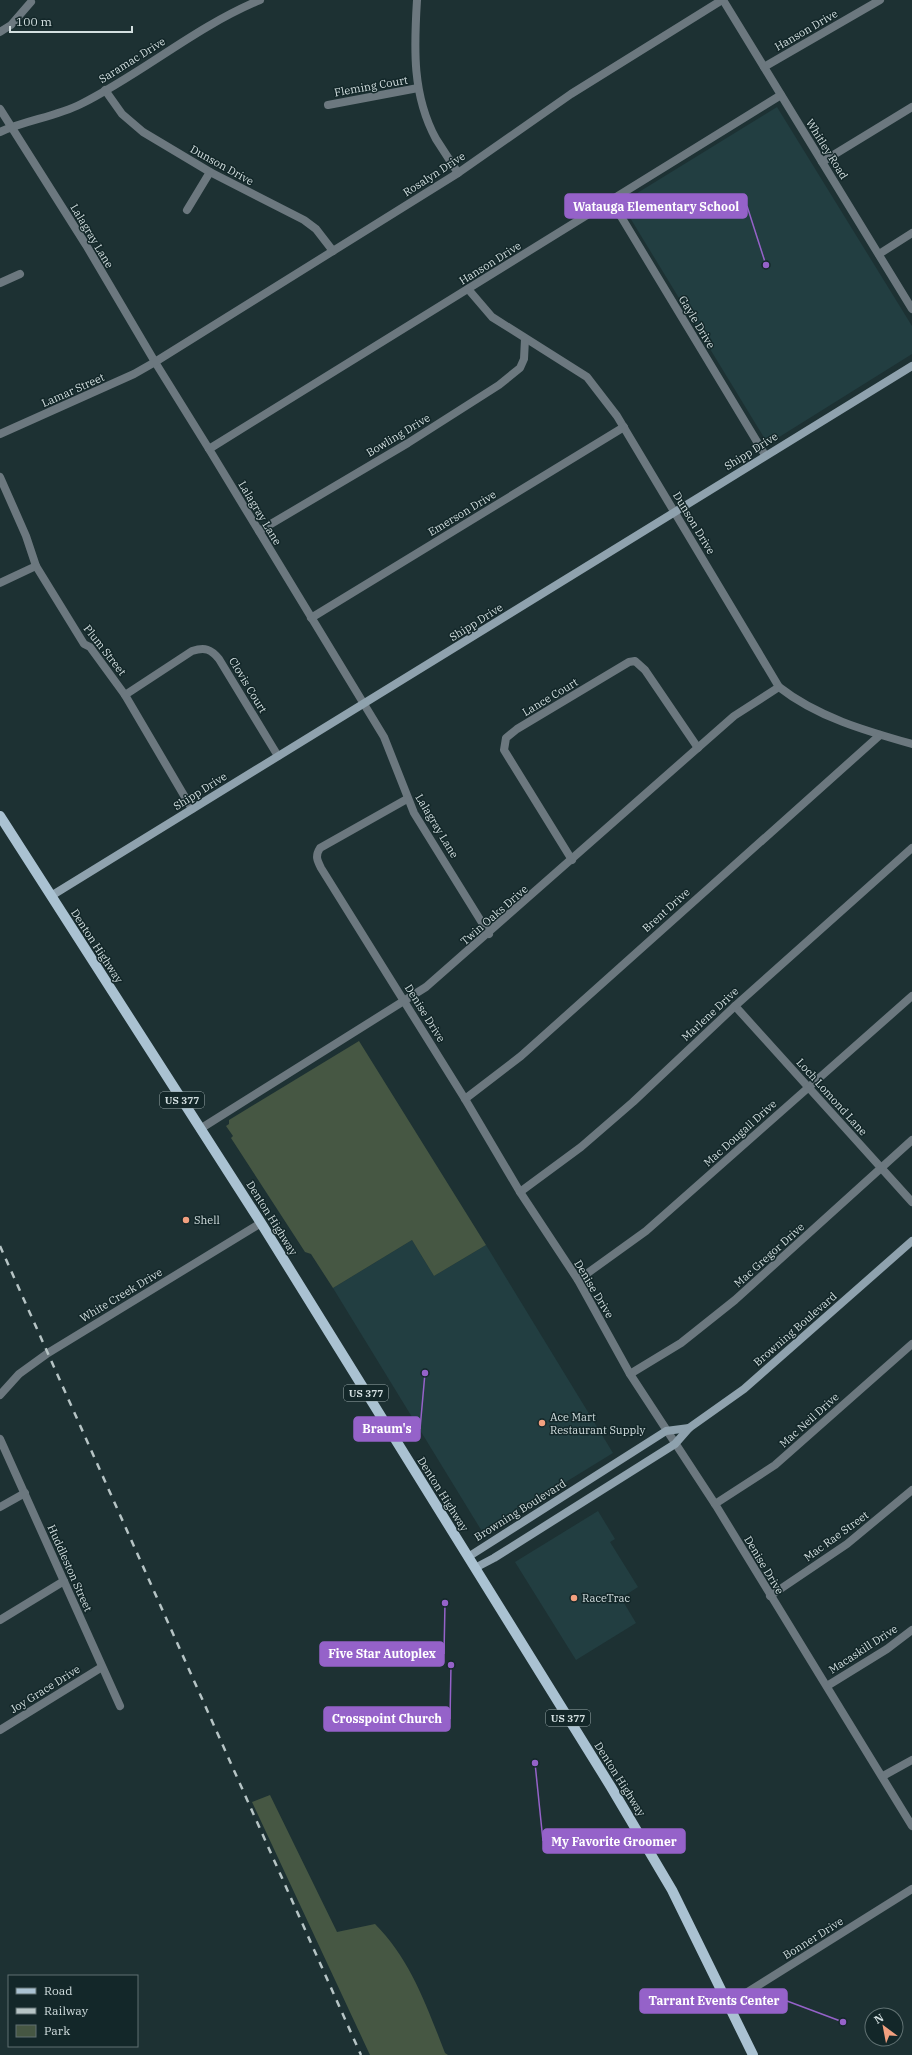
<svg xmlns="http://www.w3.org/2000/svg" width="912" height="2055" viewBox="0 0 912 2055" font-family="'IBM Plex Serif',serif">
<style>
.built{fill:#223e41}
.green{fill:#465743}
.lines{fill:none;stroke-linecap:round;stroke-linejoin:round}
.street{stroke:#6c787f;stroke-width:8}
.secondary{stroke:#8fa2ae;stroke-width:8}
.primary{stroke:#aac2d2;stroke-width:10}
.rail{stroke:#b6c4c5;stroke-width:2.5;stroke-dasharray:7 7;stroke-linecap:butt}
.poi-dot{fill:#f2a07f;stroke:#132729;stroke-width:1.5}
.labels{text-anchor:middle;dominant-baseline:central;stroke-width:3;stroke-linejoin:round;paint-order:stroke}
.shield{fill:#132729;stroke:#99a8a9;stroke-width:1}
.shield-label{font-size:10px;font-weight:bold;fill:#d3dfe0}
.street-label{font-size:11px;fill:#d3dfe0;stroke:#132729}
.poi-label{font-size:11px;fill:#d3dfe0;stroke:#132729;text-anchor:start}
.leader{fill:none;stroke:#9562c9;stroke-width:1.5}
.callout-dot{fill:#9562c9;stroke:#132729;stroke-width:1.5}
.callout{fill:#9562c9;stroke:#9562c9;stroke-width:1.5}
.callout-label{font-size:12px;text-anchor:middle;font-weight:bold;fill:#fff}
</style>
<rect width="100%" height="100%" fill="#1d3133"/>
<g class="built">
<polygon points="777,107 912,326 912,354 768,444 621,203"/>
<polygon points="412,1240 434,1276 486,1245 613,1453 483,1533 333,1288"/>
<polygon points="598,1511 615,1539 610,1542 638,1587 621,1598 636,1623 576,1660 515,1562"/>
</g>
<g class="green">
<polygon points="359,1041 486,1245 434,1276 412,1240 333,1288 311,1254 305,1252 231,1138 233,1136 226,1126 229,1124 229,1120"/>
<path d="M270 1795 337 1932 375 1924C411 1960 427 2007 445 2053L448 2055H370L252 1802Z"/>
</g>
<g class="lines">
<g class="street">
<path d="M417 0C414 48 412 95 436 139 443 150 451 162 458 173"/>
<polyline points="723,0 912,309"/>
<polyline points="0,32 11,25 31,2"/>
<polyline points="764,67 880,0"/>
<polyline points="105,90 122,114 143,132 210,172 304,220 316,229 333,251"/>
<polyline points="328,105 418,88"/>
<polyline points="0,109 86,245 155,362 209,449 384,737 414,813 489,934"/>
<path d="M0 132C26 120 55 117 81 104 143 73 195 27 260 0"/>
<polyline points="822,162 912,107"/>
<polyline points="611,200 765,455"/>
<polyline points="187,210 210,172"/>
<polyline points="879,254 912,233"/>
<polyline points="0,283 20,274"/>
<path d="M468 289 492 317 587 377 617 416 779 687C817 717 866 731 912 744"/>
<polyline points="0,434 134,374 155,362 458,173 571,94 722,0"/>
<polyline points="209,449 781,95"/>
<polyline points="0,477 26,536 36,566 84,644 90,647 125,695 192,809"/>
<polyline points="259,531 408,443 499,385 520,368 524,359 525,339"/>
<polyline points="0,583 36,566"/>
<polyline points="311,618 624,427"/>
<path d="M125 695 192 651C205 647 211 649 219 659L278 756"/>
<path d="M407 799 320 848C315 856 317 860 321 868L465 1099 520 1192 578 1280 630 1374 715 1504 912 1826"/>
<polyline points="572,860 504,750 506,738 517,729 629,662 635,661 645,670 698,748"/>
<polyline points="735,1006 912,1202"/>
<polyline points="465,1099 521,1056 880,735"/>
<polyline points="200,1129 426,987 734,716 779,687"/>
<polyline points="520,1192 581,1147 633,1102 735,1006 912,848"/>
<polyline points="578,1280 646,1231 912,996"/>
<polyline points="630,1374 681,1343 735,1300 912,1140"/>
<polyline points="0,1395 19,1374 48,1353 261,1223"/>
<polyline points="0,1439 120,1706"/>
<polyline points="715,1504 775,1465 912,1344"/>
<polyline points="0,1507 25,1493"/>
<polyline points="770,1596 847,1544 912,1490"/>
<polyline points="0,1620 64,1581"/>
<polyline points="827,1686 887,1649 912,1630"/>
<polyline points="0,1730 102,1667"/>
<polyline points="883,1776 912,1760"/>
<polyline points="727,2005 912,1889"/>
</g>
<g class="secondary">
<polyline points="51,896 912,366"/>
<polyline points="468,1557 666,1431 689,1428"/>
<polyline points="475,1568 494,1558 675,1444 689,1428 744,1389 912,1241"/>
</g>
<polyline class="primary" points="0,816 261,1223 611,1787 672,1890 753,2055"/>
<polyline class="rail" points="0,1246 361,2055"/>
</g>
<g class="poi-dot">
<circle cx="186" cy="1220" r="4"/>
<circle cx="542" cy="1423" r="4"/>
<circle cx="574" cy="1598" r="4"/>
</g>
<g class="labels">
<g class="shield">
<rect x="160" y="1092" width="44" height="16" rx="3"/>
<rect x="344" y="1385" width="44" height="16" rx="3"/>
<rect x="546" y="1710" width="44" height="16" rx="3"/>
</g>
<g class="shield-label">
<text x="182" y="1100">US 377</text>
<text x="366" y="1393">US 377</text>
<text x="568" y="1718">US 377</text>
</g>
<g class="street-label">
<text transform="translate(806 30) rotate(-30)">Hanson Drive</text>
<text transform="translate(132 60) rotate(-32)">Saramac Drive</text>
<text transform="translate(371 86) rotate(-10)">Fleming Court</text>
<text transform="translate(827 149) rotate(58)">Whitley Road</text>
<text transform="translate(222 165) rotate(29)">Dunson Drive</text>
<text transform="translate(434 174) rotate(-33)">Rosalyn Drive</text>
<text transform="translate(92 236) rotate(59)">Lalagray Lane</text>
<text transform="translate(490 263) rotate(-32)">Hanson Drive</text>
<text transform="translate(697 322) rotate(59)">Gayle Drive</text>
<text transform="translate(73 390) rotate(-24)">Lamar Street</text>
<text transform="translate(398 435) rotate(-31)">Bowling Drive</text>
<text transform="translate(751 451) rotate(-32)">Shipp Drive</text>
<text transform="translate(260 513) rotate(59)">Lalagray Lane</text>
<text transform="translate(462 513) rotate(-31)">Emerson Drive</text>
<text transform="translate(694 523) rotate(59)">Dunson Drive</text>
<text transform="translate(476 622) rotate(-32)">Shipp Drive</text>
<text transform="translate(105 650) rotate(52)">Plum Street</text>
<text transform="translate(248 685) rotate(59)">Clovis Court</text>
<text transform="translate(550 697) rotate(-31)">Lance Court</text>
<text transform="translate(200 791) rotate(-32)">Shipp Drive</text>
<text transform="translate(437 826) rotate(59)">Lalagray Lane</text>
<text transform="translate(666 910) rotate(-42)">Brent Drive</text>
<text transform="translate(494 915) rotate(-41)">Twin Oaks Drive</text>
<text transform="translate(97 946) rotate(57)">Denton Highway</text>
<text transform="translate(425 1013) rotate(58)">Denise Drive</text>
<text transform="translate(710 1014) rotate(-43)">Marlene Drive</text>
<text transform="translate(832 1097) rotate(48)">Loch Lomond Lane</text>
<text transform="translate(740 1133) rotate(-42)">Mac Dougall Drive</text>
<text transform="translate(272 1218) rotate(58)">Denton Highway</text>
<text transform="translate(769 1255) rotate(-42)">Mac Gregor Drive</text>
<text transform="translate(594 1289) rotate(59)">Denise Drive</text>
<text transform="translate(121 1295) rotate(-31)">White Creek Drive</text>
<text transform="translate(795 1329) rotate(-41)">Browning Boulevard</text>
<text transform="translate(809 1420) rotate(-42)">Mac Neil Drive</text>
<text transform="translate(443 1494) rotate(58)">Denton Highway</text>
<text transform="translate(520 1510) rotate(-32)">Browning Boulevard</text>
<text transform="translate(836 1536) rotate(-36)">Mac Rae Street</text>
<text transform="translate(764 1565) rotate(59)">Denise Drive</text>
<text transform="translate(70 1568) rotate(66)">Huddleston Street</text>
<text transform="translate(863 1649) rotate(-33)">Macaskill Drive</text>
<text transform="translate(45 1689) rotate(-32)">Joy Grace Drive</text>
<text transform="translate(620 1779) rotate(58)">Denton Highway</text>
<text transform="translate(813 1938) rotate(-32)">Bonner Drive</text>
</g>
<g class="poi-label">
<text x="194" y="1220">Shell</text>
<text x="550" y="1417">Ace Mart<tspan x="550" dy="13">Restaurant Supply</tspan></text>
<text x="582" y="1598">RaceTrac</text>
</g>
</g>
<path class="leader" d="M766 265L747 206M425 1373L420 1429M445 1603L444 1654M451 1665L450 1719M535 1763L543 1841M843 2022L787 2001"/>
<g class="callout-dot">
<circle cx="766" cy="265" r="4"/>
<circle cx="425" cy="1373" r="4"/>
<circle cx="445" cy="1603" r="4"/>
<circle cx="451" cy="1665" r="4"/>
<circle cx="535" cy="1763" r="4"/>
<circle cx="843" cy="2022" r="4"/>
</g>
<g class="callout">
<rect x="565" y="194" width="182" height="24" rx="4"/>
<rect x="354" y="1417" width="66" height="24" rx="4"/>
<rect x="320" y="1642" width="124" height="24" rx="4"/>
<rect x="324" y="1707" width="126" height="24" rx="4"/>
<rect x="543" y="1829" width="142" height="24" rx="4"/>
<rect x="640" y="1989" width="147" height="24" rx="4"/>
</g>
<g class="callout-label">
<text x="656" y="211">Watauga Elementary School</text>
<text x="387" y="1433">Braum's</text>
<text x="382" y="1658">Five Star Autoplex</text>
<text x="387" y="1723">Crosspoint Church</text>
<text x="614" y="1846">My Favorite Groomer</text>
<text x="714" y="2005">Tarrant Events Center</text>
</g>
<rect x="8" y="1975" width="130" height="72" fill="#132729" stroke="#607172"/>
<rect x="16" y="1988" width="20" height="6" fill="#aac2d2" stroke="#607172"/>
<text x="44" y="1995" font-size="12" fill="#d3dfe0">Road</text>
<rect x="16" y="2008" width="20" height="6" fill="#b6c4c5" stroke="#607172"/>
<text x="44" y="2015" font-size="12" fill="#d3dfe0">Railway</text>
<rect x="16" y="2025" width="20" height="12" fill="#465743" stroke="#607172"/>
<text x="44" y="2035" font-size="12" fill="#d3dfe0">Park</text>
<g transform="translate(884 2027) rotate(328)"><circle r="19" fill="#132729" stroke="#607172"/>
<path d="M0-3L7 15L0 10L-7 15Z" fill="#f2a07f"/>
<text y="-6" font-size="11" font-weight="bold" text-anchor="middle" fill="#d3dfe0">N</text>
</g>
<path d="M10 26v6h122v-6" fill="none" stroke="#d3dfe0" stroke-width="2"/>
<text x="16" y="26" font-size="12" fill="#d3dfe0" stroke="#132729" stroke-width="3" paint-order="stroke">100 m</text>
</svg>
